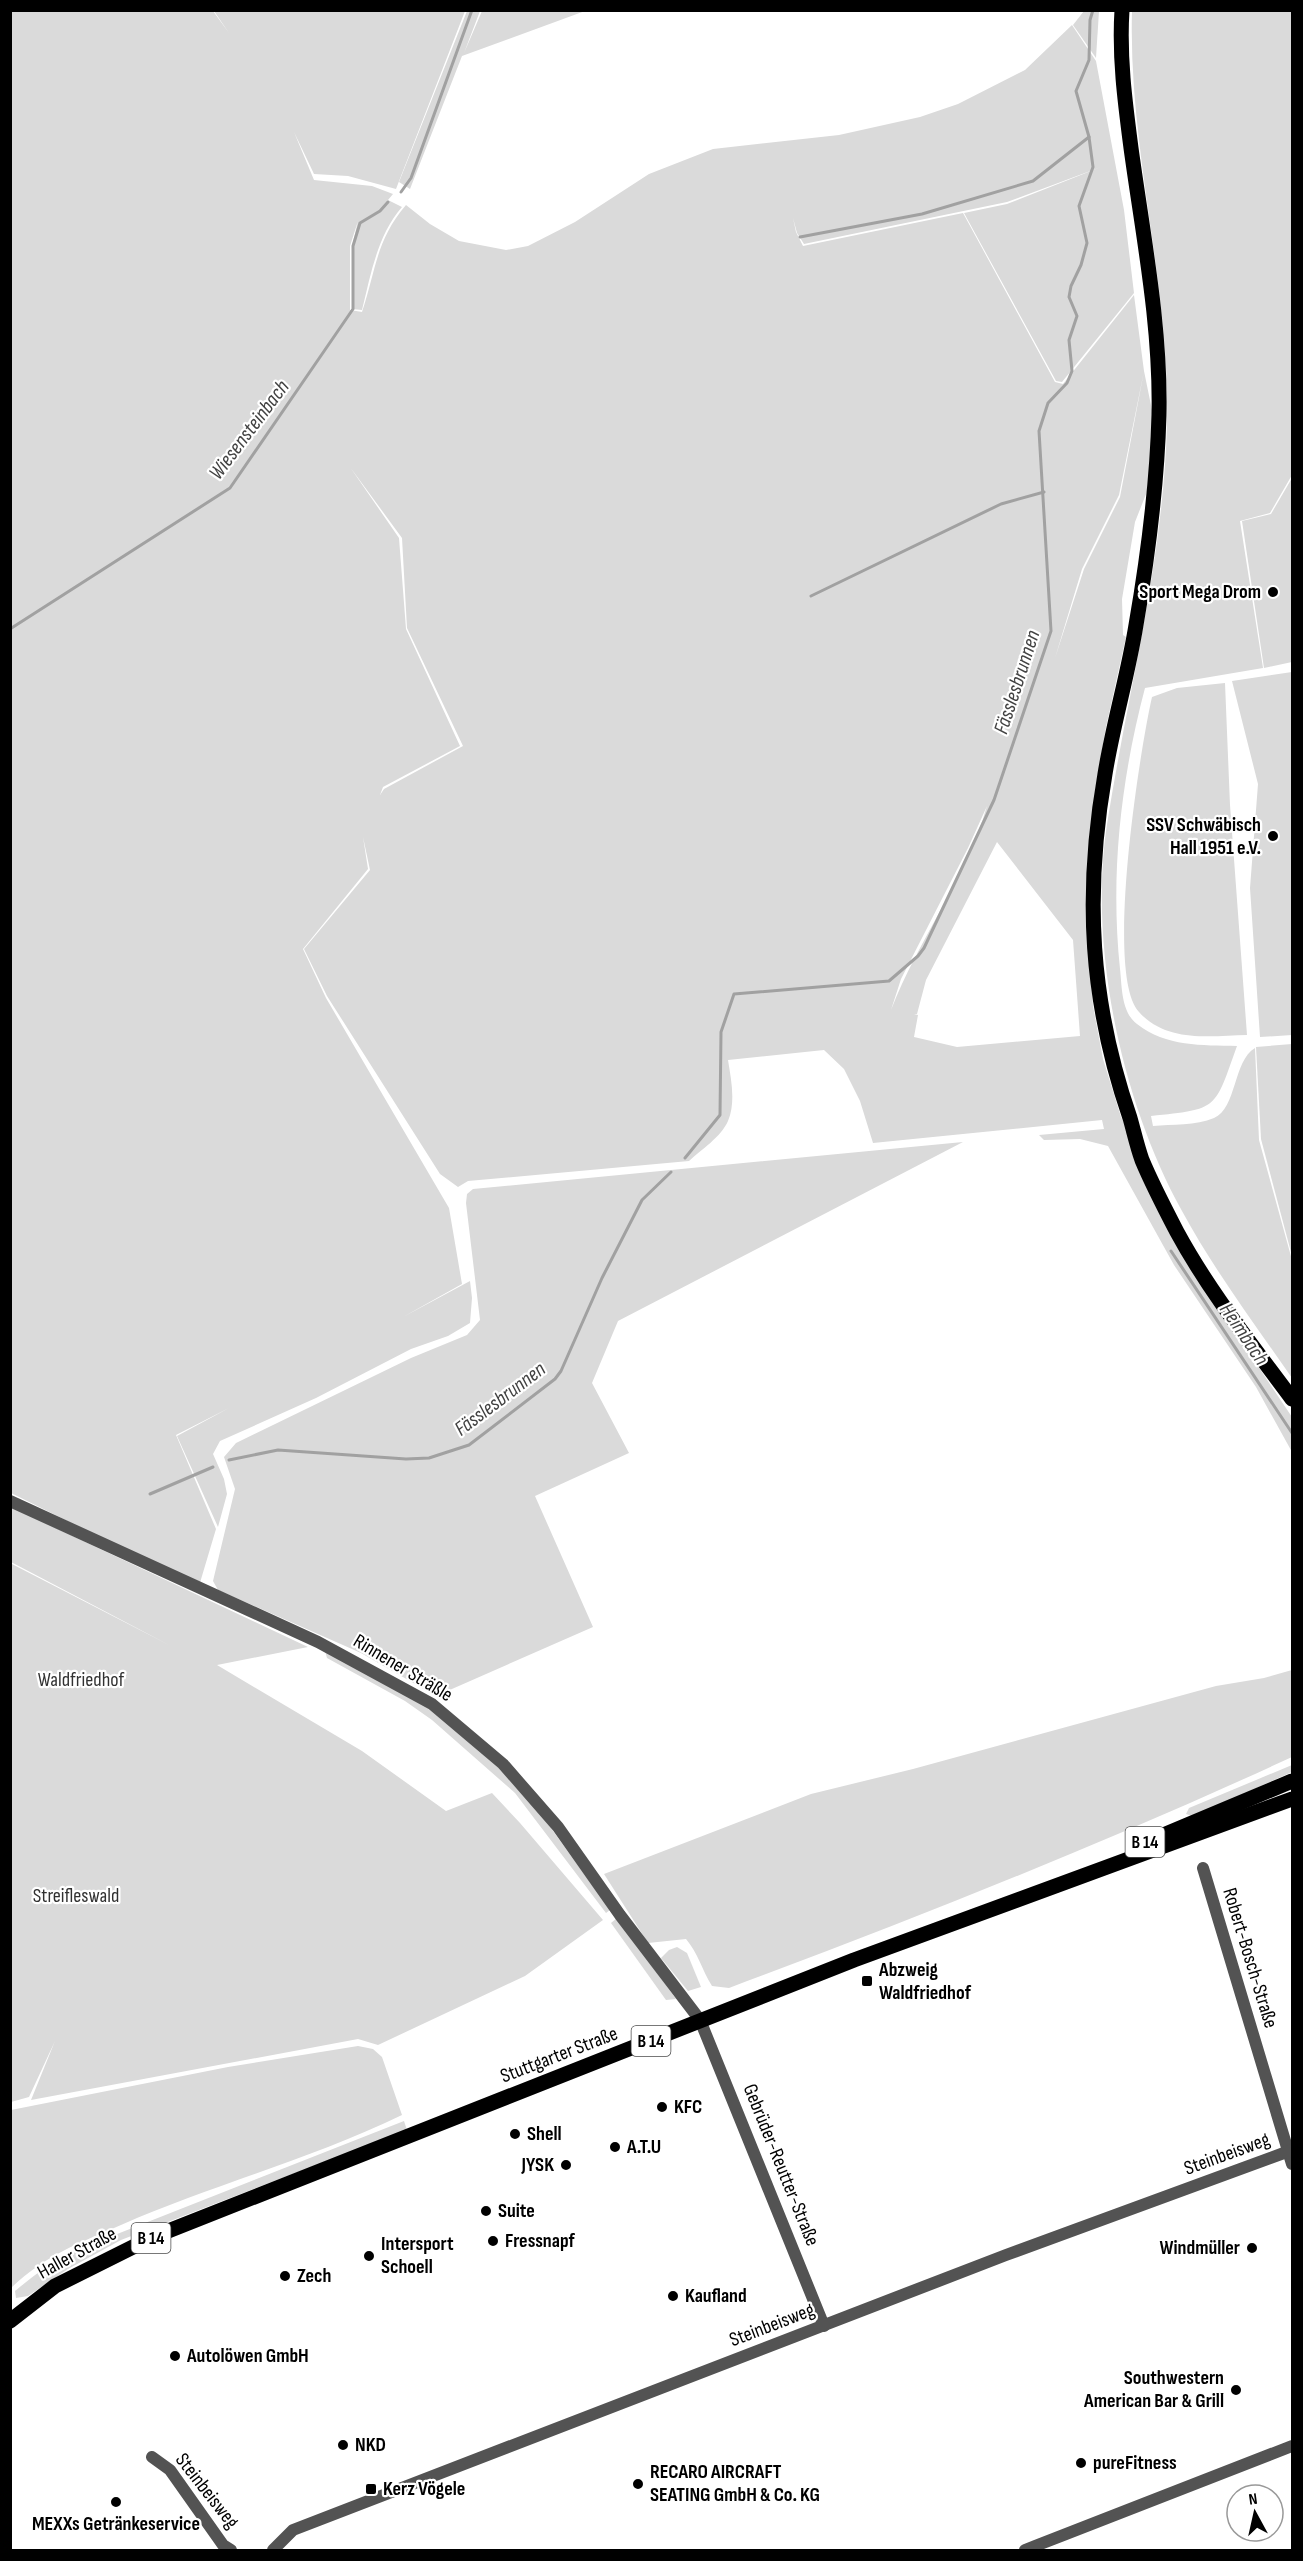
<svg xmlns="http://www.w3.org/2000/svg" width="1303" height="2561" viewBox="0 0 1303 2561" font-family="'Sofia Sans Condensed',sans-serif">
<style>
.green{fill:#dadada;fill-rule:evenodd}
.lines{fill:none;stroke-linecap:round;stroke-linejoin:round}
.stream{stroke:#a1a1a1;stroke-width:3}
.minor{stroke:#535353;stroke-width:12}
.major{stroke:#000;stroke-width:15}
.poi-dot{fill:#000;stroke:#fff;stroke-width:2}
.labels{text-anchor:middle;dominant-baseline:central;stroke-width:4.5;stroke-linejoin:round;paint-order:stroke}
.shield{fill:#fff;stroke:#4c4c4c;stroke-width:1.5}
.shield-label{font-size:18px;font-weight:bold;fill:#000}
.poi-label{font-size:20px;font-weight:bold;fill:#000;stroke:#fff;text-anchor:start}
.street-label{font-size:20px;fill:#000;stroke:#fff}
.park-label{font-size:20px;fill:#313131;stroke:#fff}
.water-label{font-size:21px;font-style:italic;fill:#424242;stroke:#fff}
</style>
<rect width="100%" height="100%" fill="#fff"/>
<g class="green">
<path d="M11 11H213L229 33 214 11H465L396 189 348 176 314 174 294 132 314 180 372 186 393 194 388 200 402 207C377 236 371 274 362 310L352 309V246L358 221 350 246V310L362 312C376 270 376 240 406 205L430 224 459 241 506 250 528 246 575 222 649 174 713 149 839 135 920 117 958 104 1025 70 1072 25 1096 61 1124 210 1134 293 1062 382 1056 381 964 213 1007 204 1101 167 1007 202 804 244 797 233 793 218 796 232 803 246 963 213 1055 382 1063 384 1134 295 1144 371 1119 495 1082 569 1055 658 1084 569 1120 497 1144 371 1153 415 1150 484 1135 522 1122 599 1123 635 1126 637 1106 727 1095 791 1087 931 1093 1006 1103 1059 1121 1117 1221 1311 1292 1417V1452L1256 1387 1174 1265 1108 1146 1080 1139 1044 1140 1039 1135 1104 1129 1102 1120 873 1143 860 1101 844 1069 824 1050 728 1060C731 1079 736 1102 728 1121 721 1137 701 1150 689 1161L468 1181 458 1187 440 1174 327 996 304 949 370 870 363 837 368 869 303 949 326 998 449 1208 462 1284 403 1317 470 1281 472 1298 470 1323 448 1336 411 1349 316 1398 220 1441 213 1454 224 1479 227 1494 218 1527 177 1436 229 1408 176 1435 216 1529 199 1586 11 1493ZM350 467 402 538 407 628 463 746 384 789 380 795 383 787 460 746 406 629 399 538ZM987 806C966 878 918 940 891 1010L901 979 968 848ZM997 842 1073 940 1080 1036 957 1047 914 1037 918 1015 914 1014H917L926 980Z"/>
<polygon points="467,11 480,11 464,53 482,11 585,11 462,56 410,189 399,182"/>
<polygon points="1084,11 1099,11 1096,58 1073,25"/>
<path d="M1132 11H1292V475L1270 513 1240 521 1263 668 1145 688C1121 779 1110 874 1120 969 1122 986 1121 1012 1137 1024 1166 1047 1202 1045 1237 1046 1214 1110 1219 1109 1151 1116L1153 1126C1172 1124 1196 1126 1214 1118 1237 1108 1233 1061 1255 1048L1259 1140 1292 1260V1378C1254 1323 1214 1270 1182 1211 1121 1101 1087 943 1108 818 1129 687 1164 556 1167 423 1170 284 1128 149 1132 11Z"/>
<polygon points="1292,478 1292,662 1264,668 1242,521 1271,514"/>
<polygon points="1292,672 1292,1035 1260,1037 1250,888 1258,784 1232,681"/>
<path d="M1225 683 1230 805 1247 1035C1210 1036 1167 1043 1139 1012 1104 974 1140 750 1152 697L1177 688Z"/>
<polygon points="1292,1044 1292,1256 1261,1139 1256,1047"/>
<polygon points="963,1142 618,1321 592,1383 629,1453 535,1496 593,1627 436,1696 361,1653 218,1590 213,1581 235,1489 224,1457 236,1443 411,1358 467,1335 480,1320 466,1203 467,1194 473,1189"/>
<polygon points="11,1507 308,1647 217,1665 362,1751 446,1811 492,1793 520,1823 603,1920 525,1976 378,2045 358,2039 31,2100 55,2041 29,2097 11,2102 10,1563 171,1646 11,1562"/>
<polygon points="325,1651 443,1716 495,1760 535,1806 610,1910 606,1913 515,1793 432,1720 405,1701 327,1658"/>
<path d="M1292 1670V1757C1108 1842 919 1917 729 1988L712 1986C702 1970 698 1953 686 1939L648 1943 604 1874 811 1794 913 1769 1216 1686 1264 1678Z"/>
<polygon points="1292,1765 1292,1772 1198,1814 1192,1816 1186,1814 1189,1808"/>
<polygon points="617,1918 676,1999 666,2000 611,1923"/>
<polygon points="677,1947 687,1953 701,1987 688,1991 661,1958 669,1950"/>
<path d="M358 2046 373 2049 382 2057 402 2115C311 2159 213 2185 121 2225 77 2244 46 2255 11 2288V2110L228 2067Z"/>
<path d="M404 2121 407 2130 121 2240 68 2269 28 2296 16 2298 15 2291C34 2275 52 2262 74 2251Z"/>
</g>
<g class="lines">
<g class="stream">
<polyline points="401,192 411,178 472,10"/>
<polyline points="800,237 922,214 1033,181 1089,137"/>
<polyline points="811,596 1001,504 1044,492"/>
<polyline points="10,629 230,488 353,309 353,246 360,223 380,211 388,202"/>
<polyline points="685,1158 720,1115 721,1032 734,994 889,981 918,956 924,948 994,800 1051,631 1039,431 1048,403 1067,383 1072,371 1069,340 1077,316 1069,297 1071,286 1081,265 1087,243 1079,206 1093,167 1089,137 1076,91 1089,60 1090,20 1093,10"/>
<polyline points="1171,1251 1292,1433"/>
<polyline points="229,1460 278,1450 406,1459 429,1458 469,1445 555,1379 561,1371 602,1278 642,1200 671,1172"/>
<polyline points="150,1494 213,1467"/>
</g>
<g class="minor">
<polyline points="10,1501 318,1642 432,1704 503,1764 558,1827 620,1915 700,2020 824,2326"/>
<polyline points="1203,1868 1292,2164"/>
<polyline points="152,2457 170,2470 223,2545 231,2550"/>
<polyline points="273,2550 293,2530 1006,2255 1292,2150"/>
<polyline points="1025,2550 1292,2446"/>
</g>
<g class="major">
<path d="M1122 10C1119 57 1125 102 1131 148 1143 236 1161 326 1159 415 1157 486 1148 556 1136 625 1128 675 1113 724 1105 774 1084 895 1090 1002 1130 1118 1134 1132 1137 1146 1142 1160 1152 1184 1165 1209 1177 1232 1209 1291 1252 1345 1292 1399"/>
<polyline points="1154,1839 1292,1781"/>
<polyline points="10,2321 55,2286 153,2237 854,1960 1292,1799"/>
</g>
</g>
<g class="poi-dot">
<circle cx="1273" cy="592" r="6"/>
<circle cx="1273" cy="836" r="6"/>
<rect x="861" y="1975" width="12" height="12" rx="3"/>
<circle cx="662" cy="2107" r="6"/>
<circle cx="515" cy="2134" r="6"/>
<circle cx="615" cy="2147" r="6"/>
<circle cx="566" cy="2165" r="6"/>
<circle cx="486" cy="2211" r="6"/>
<circle cx="493" cy="2241" r="6"/>
<circle cx="1252" cy="2248" r="6"/>
<circle cx="369" cy="2256" r="6"/>
<circle cx="285" cy="2276" r="6"/>
<circle cx="673" cy="2296" r="6"/>
<circle cx="175" cy="2356" r="6"/>
<circle cx="1236" cy="2390" r="6"/>
<circle cx="343" cy="2445" r="6"/>
<circle cx="1081" cy="2463" r="6"/>
<circle cx="638" cy="2484" r="6"/>
<rect x="365" y="2483" width="12" height="12" rx="3"/>
<circle cx="116" cy="2502" r="6"/>
</g>
<g class="labels">
<g class="shield">
<rect x="1125.5" y="1827" width="39" height="30" rx="4.5"/>
<rect x="631.5" y="2026" width="39" height="30" rx="4.5"/>
<rect x="131.5" y="2223" width="39" height="30" rx="4.5"/>
</g>
<g class="shield-label">
<text x="1145" y="1842">B 14</text>
<text x="651" y="2041">B 14</text>
<text x="151" y="2238">B 14</text>
</g>
<g class="poi-label">
<text x="1261" y="592" text-anchor="end">Sport Mega Drom</text>
<text x="1261" y="825" text-anchor="end">SSV Schwäbisch<tspan x="1261" dy="23">Hall 1951 e.V.</tspan></text>
<text x="879" y="1970">Abzweig<tspan x="879" dy="23">Waldfriedhof</tspan></text>
<text x="674" y="2107">KFC</text>
<text x="527" y="2134">Shell</text>
<text x="627" y="2147">A.T.U</text>
<text x="554" y="2165" text-anchor="end">JYSK</text>
<text x="498" y="2211">Suite</text>
<text x="505" y="2241">Fressnapf</text>
<text x="381" y="2244">Intersport<tspan x="381" dy="23">Schoell</tspan></text>
<text x="1240" y="2248" text-anchor="end">Windmüller</text>
<text x="297" y="2276">Zech</text>
<text x="685" y="2296">Kaufland</text>
<text x="187" y="2356">Autolöwen GmbH</text>
<text x="1224" y="2378" text-anchor="end">Southwestern<tspan x="1224" dy="23">American Bar &amp; Grill</tspan></text>
<text x="355" y="2445">NKD</text>
<text x="1093" y="2463">pureFitness</text>
<text x="650" y="2472">RECARO AIRCRAFT<tspan x="650" dy="23">SEATING GmbH &amp; Co. KG</tspan></text>
<text x="383" y="2489">Kerz Vögele</text>
<text x="116" y="2524" text-anchor="middle">MEXXs Getränkeservice</text>
</g>
<g class="street-label">
<text transform="translate(403 1668) rotate(31)">Rinnener Sträßle</text>
<text transform="translate(1250 1958) rotate(73)">Robert-Bosch-Straße</text>
<text transform="translate(559 2055) rotate(-21)">Stuttgarter Straße</text>
<text transform="translate(1227 2154) rotate(-20)">Steinbeisweg</text>
<text transform="translate(781 2165) rotate(68)">Gebrüder-Reutter-Straße</text>
<text transform="translate(77 2253) rotate(-29)">Haller Straße</text>
<text transform="translate(772 2325) rotate(-21)">Steinbeisweg</text>
<text transform="translate(207 2491) rotate(52)">Steinbeisweg</text>
</g>
<g class="park-label">
<text x="81" y="1680">Waldfriedhof</text>
<text x="76" y="1896">Streifleswald</text>
</g>
<g class="water-label">
<text transform="translate(249 430) rotate(-53)">Wiesensteinbach</text>
<text transform="translate(1017 682) rotate(-72)">Fässlesbrunnen</text>
<text transform="translate(1244 1334) rotate(56)">Heimbach</text>
<text transform="translate(500 1399) rotate(-37)">Fässlesbrunnen</text>
</g>
</g>
<rect width="1303" height="2561" fill="none" stroke="#000000" stroke-width="24"/>
<g transform="translate(1255 2513) rotate(352)"><circle r="28" fill="#ffffff" stroke="#999999" stroke-width="1.5"/>
<path d="M0-4.5L10 22L0 15L-10 22Z" fill="#000000"/>
<text y="-9" font-size="16" font-weight="bold" text-anchor="middle" fill="#000000">N</text>
</g>
</svg>
